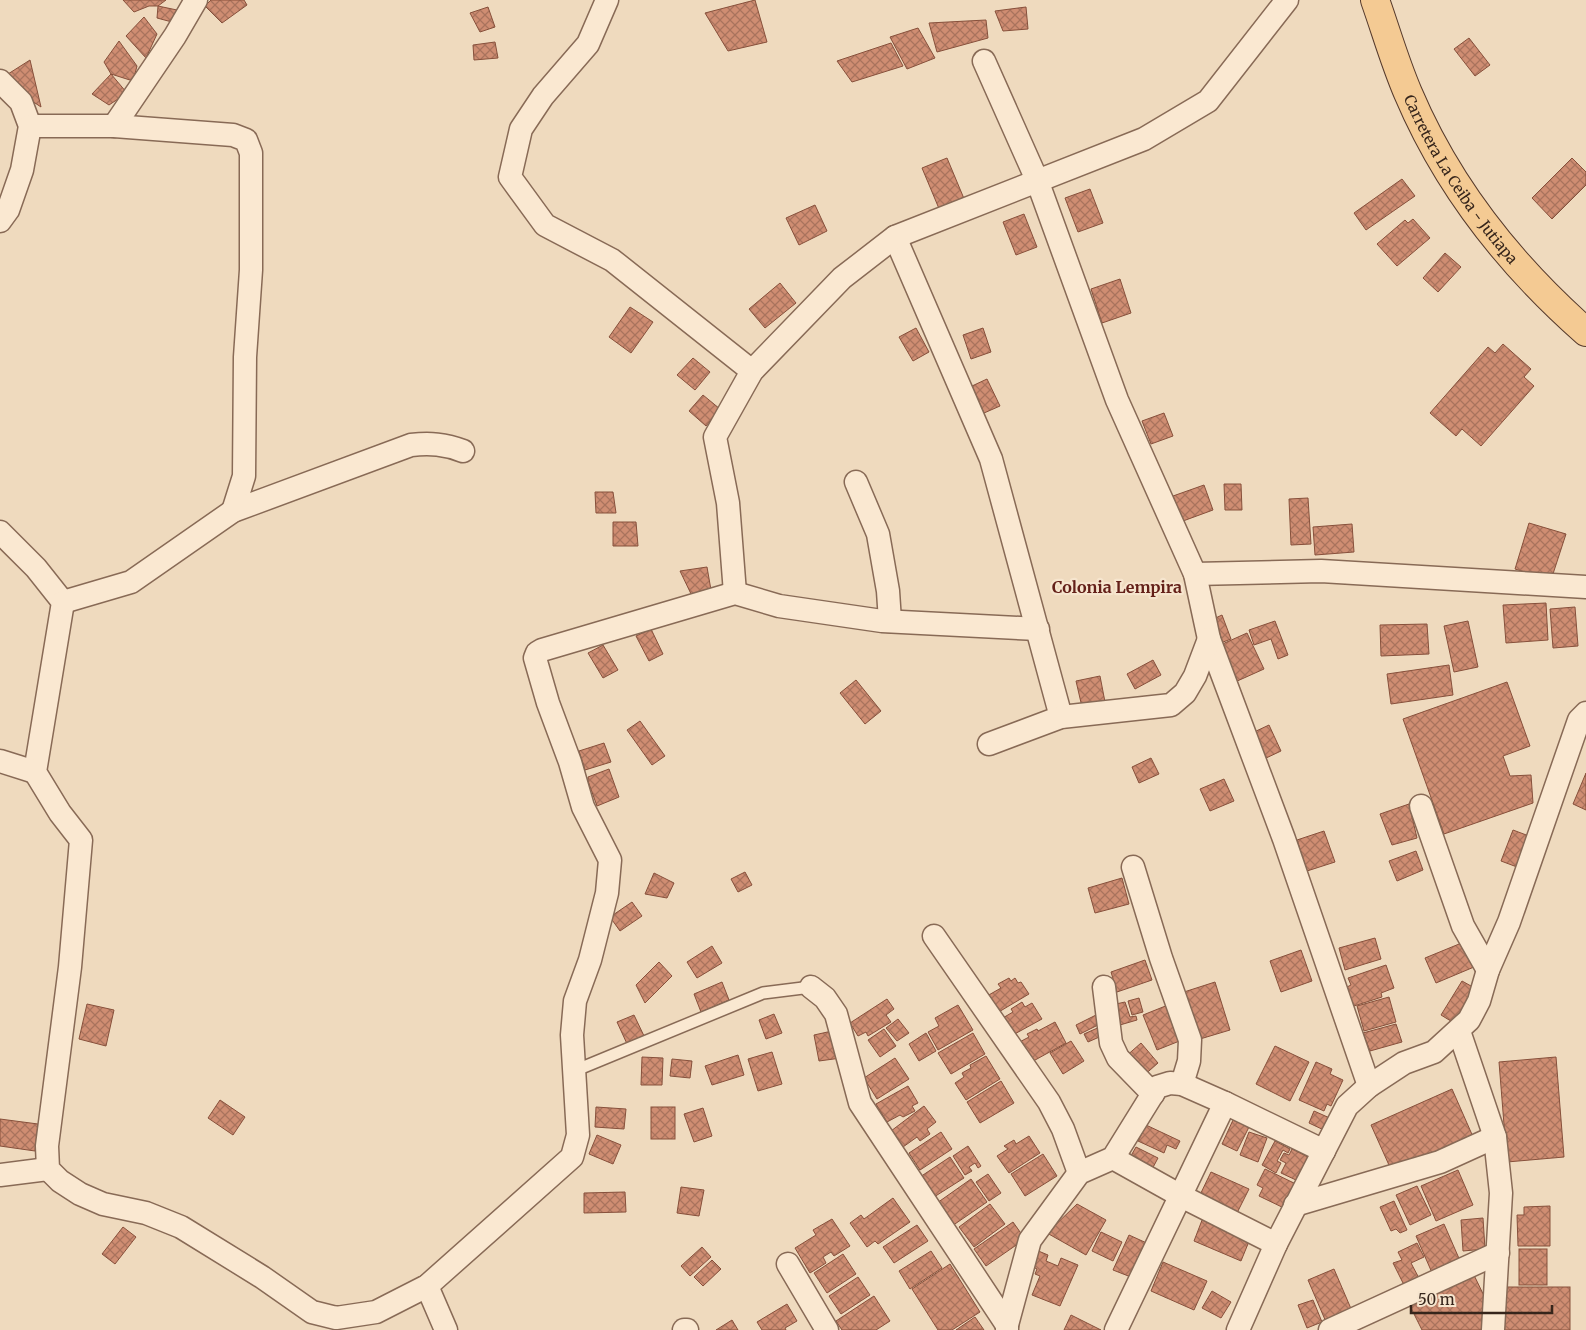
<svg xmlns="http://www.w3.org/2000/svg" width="1586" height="1330" viewBox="0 0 1586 1330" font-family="Merriweather,serif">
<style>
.building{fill:url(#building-cross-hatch);stroke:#87503b}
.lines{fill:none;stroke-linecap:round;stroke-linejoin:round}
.lane-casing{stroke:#886a56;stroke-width:14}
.street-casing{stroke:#886a56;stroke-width:25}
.primary-casing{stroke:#55392b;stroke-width:30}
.lane{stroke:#fae8d1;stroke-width:11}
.street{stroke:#fae8d1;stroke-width:22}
.primary{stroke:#f4ca93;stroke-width:28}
.labels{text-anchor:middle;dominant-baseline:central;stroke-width:4.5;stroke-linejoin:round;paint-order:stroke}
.street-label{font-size:15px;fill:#36251b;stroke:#f6e5ce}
.neighbourhood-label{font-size:16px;font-weight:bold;fill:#642019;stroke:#f6e5ce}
</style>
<defs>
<pattern id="building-cross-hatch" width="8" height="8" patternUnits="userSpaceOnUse" patternTransform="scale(1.25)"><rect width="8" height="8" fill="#cf8d72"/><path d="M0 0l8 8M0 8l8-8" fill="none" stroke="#a9735d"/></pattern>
</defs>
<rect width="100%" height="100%" fill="#efdabe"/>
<g class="building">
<polygon points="123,0 166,0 158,6 149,6 134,12"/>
<polygon points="211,0 244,0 247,5 222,23 205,6"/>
<polygon points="755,0 767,42 728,51 705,13"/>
<polygon points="158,6 177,10 172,22 157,18"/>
<polygon points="488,7 495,27 480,32 470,13"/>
<polygon points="1026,7 1028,29 1003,31 995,11"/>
<polygon points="144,17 157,34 146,58 126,36"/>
<polygon points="986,20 988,38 937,52 929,23"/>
<polygon points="918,28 935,58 907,69 890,37"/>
<polygon points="1469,38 1490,65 1475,76 1454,49"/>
<polygon points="119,41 137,66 133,81 111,74 104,62"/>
<polygon points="495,42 498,58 474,60 473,45"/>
<polygon points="891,43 903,66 852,82 837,61"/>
<polygon points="30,60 41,107 23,95 8,74"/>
<polygon points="111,74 127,93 109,105 92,94"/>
<polygon points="947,158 965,201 940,211 922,168"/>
<polygon points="1572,158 1586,172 1586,185 1552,219 1532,198"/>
<polygon points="1402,179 1415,196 1366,230 1354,213"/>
<polygon points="1090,189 1103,223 1078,232 1065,198"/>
<polygon points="815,205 827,231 799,245 786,218"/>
<polygon points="1024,214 1037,247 1016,255 1003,222"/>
<polygon points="1413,219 1430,238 1397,266 1377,244 1405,220 1408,223"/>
<polygon points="1445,253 1461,267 1438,292 1423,278"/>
<polygon points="1120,279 1131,313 1102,323 1091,289"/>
<polygon points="780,283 796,303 765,328 749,309"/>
<polygon points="630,307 653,322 631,353 609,337"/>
<polygon points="916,328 929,352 913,361 899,337"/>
<polygon points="983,328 991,352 971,359 963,335"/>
<polygon points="1503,344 1531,369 1524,377 1534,386 1481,446 1462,429 1456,436 1430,413 1488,347 1495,353"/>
<polygon points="693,358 710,372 695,390 677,375"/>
<polygon points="987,379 1000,406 984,413 972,386"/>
<polygon points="703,395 720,409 706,426 689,411"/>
<polygon points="1164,413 1173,436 1151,444 1142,421"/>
<polygon points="1224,484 1241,484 1242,510 1225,510"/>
<polygon points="1204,485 1213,510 1183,521 1173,496"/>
<polygon points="595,492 613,492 616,513 596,513"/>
<polygon points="1308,498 1311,544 1291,545 1289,499"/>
<polygon points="613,522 636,522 638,546 613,546"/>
<polygon points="1529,523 1566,534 1551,580 1515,569"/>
<polygon points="1352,524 1354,552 1315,555 1313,527"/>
<polygon points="707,567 711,590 693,598 680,571"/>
<polygon points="1546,603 1548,640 1506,643 1503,605"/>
<polygon points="1575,607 1578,646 1553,648 1550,609"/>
<polygon points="1222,615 1231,639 1218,644 1209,621"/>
<polygon points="1275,621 1288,655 1278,659 1271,639 1254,645 1249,630"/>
<polygon points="1468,621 1478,667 1454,672 1444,626"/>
<polygon points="1427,624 1429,654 1381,656 1380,625"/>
<polygon points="651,629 663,654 649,661 636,636"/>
<polygon points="1247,633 1264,669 1235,682 1218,646"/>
<polygon points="603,645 618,670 603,678 588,653"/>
<polygon points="1153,660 1161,675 1135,689 1127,674"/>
<polygon points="1449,665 1453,695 1391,704 1387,674"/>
<polygon points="1100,676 1105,702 1082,707 1076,681"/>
<polygon points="856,680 881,711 865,724 840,693"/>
<polygon points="1507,682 1530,746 1503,756 1510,776 1531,775 1533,803 1444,834 1403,719"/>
<polygon points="640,721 665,756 652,765 627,730"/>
<polygon points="1269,725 1281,751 1264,759 1252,733"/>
<polygon points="604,743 611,762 585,770 579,751"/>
<polygon points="1151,758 1159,774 1139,783 1132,767"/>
<polygon points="609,769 619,797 597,806 588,781 588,777"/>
<polygon points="1586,773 1586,810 1573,804"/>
<polygon points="1224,779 1234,801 1210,811 1200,789"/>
<polygon points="1409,804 1417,838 1392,845 1380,814"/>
<polygon points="1513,830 1537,839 1525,870 1501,861"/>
<polygon points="1324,831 1335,862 1307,871 1297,840"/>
<polygon points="1416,851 1423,870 1397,881 1389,861"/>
<polygon points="745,872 752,885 738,892 731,879"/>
<polygon points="654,873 674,883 667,898 645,894"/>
<polygon points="1122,878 1129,904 1095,913 1088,888"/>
<polygon points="632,902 642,916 620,931 610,917"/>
<polygon points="1375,938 1381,959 1345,970 1339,948"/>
<polygon points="1464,942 1474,967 1436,983 1425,958"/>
<polygon points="712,946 722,963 697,978 687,962"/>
<polygon points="1301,950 1312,981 1281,992 1270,961"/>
<polygon points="1145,960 1152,980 1117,992 1111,972"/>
<polygon points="659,962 672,976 645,1003 636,985"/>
<polygon points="1386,965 1394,988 1381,993 1382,997 1351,1007 1345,988 1351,985 1348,978"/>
<polygon points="1009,978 1011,981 1015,978 1018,983 1021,982 1029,994 997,1013 987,996 1001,988 998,984"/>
<polygon points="1462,981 1480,991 1459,1026 1441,1015"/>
<polygon points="722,982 729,1000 701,1012 694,994"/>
<polygon points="1215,982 1230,1030 1200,1039 1184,992"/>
<polygon points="1389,997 1396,1022 1364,1031 1357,1006"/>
<polygon points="1139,998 1143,1012 1132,1015 1128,1001"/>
<polygon points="887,999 894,1009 886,1015 891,1022 868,1036 866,1032 858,1036 850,1023"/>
<polygon points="1022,1002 1025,1007 1032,1003 1042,1019 1011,1036 1001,1019 1013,1012 1011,1009"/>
<polygon points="1125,1002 1130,1017 1136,1016 1137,1020 1113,1027 1107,1006"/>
<polygon points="87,1004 114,1010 106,1046 79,1039"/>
<polygon points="958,1005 973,1030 938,1050 928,1032 939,1026 935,1018"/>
<polygon points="1168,1005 1182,1040 1157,1050 1143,1015"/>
<polygon points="774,1014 782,1033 766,1039 759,1020"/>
<polygon points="634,1015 645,1038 628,1046 617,1022"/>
<polygon points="1096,1015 1100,1024 1080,1034 1076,1025"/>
<polygon points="898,1019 909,1033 897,1041 886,1028"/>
<polygon points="1055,1022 1066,1043 1026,1065 1014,1045 1029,1037 1027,1034 1037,1029 1038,1031"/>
<polygon points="1396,1024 1402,1042 1370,1051 1363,1033"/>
<polygon points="1102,1026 1106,1034 1088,1042 1084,1034"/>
<polygon points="884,1029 896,1046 880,1057 868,1040"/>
<polygon points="832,1031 841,1058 819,1061 814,1035"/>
<polygon points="926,1033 936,1051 919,1061 909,1044"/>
<polygon points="973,1033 985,1054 951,1074 938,1053"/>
<polygon points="1071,1041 1084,1061 1063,1074 1050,1053"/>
<polygon points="1141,1043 1158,1063 1141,1078 1124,1058"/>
<polygon points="1275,1046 1309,1062 1290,1101 1256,1084"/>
<polygon points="772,1052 782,1084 758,1091 748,1059"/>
<polygon points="738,1055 744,1075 712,1085 705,1066"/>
<polygon points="986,1056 1000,1079 966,1100 955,1083 964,1077 962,1073 971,1068 970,1065"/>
<polygon points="642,1057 663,1058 662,1085 641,1085"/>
<polygon points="1556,1057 1564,1157 1507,1162 1499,1062"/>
<polygon points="895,1058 909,1079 877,1099 864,1078"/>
<polygon points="672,1059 692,1061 690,1078 670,1076"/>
<polygon points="1316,1062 1332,1069 1330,1074 1343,1080 1331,1106 1327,1104 1324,1111 1299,1100"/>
<polygon points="1001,1081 1014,1103 980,1123 967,1102"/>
<polygon points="908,1086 918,1103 912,1106 915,1111 903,1117 900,1115 887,1122 876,1104"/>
<polygon points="1452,1089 1474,1139 1393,1174 1371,1125"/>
<polygon points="220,1100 245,1117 233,1135 208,1118"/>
<polygon points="924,1106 936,1122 927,1129 930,1134 920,1141 917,1137 903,1147 891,1131"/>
<polygon points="596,1107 626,1109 624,1129 595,1127"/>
<rect x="651" y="1107" width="24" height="32"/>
<polygon points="703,1108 712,1136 694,1142 684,1114"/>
<polygon points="1314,1111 1332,1119 1326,1131 1309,1123"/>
<polygon points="0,1119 38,1124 35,1151 0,1146"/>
<polygon points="1233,1120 1249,1127 1237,1151 1222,1144"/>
<polygon points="1146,1125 1180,1141 1176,1149 1167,1145 1164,1153 1138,1141"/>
<polygon points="941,1132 952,1149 920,1170 909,1153"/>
<polygon points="1249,1132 1267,1138 1258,1162 1240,1155"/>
<polygon points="597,1135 621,1145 613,1164 589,1154"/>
<polygon points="1029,1136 1040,1153 1009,1173 997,1156 1008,1149 1004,1146 1014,1140 1016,1144"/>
<polygon points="1275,1141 1290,1149 1288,1153 1283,1150 1277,1161 1281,1163 1276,1173 1262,1165"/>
<polygon points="968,1146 981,1166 978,1168 975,1163 969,1167 972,1171 965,1175 953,1156"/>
<polygon points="1136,1147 1158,1158 1150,1173 1128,1161"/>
<polygon points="1292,1149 1308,1157 1296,1180 1281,1173 1286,1163 1280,1160 1284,1153 1289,1155"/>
<polygon points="1043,1154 1057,1176 1025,1196 1011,1174"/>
<polygon points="950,1157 964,1178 934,1197 920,1177"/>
<polygon points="1265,1169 1298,1185 1286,1209 1259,1196 1263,1188 1257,1185"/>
<polygon points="1458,1170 1473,1205 1436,1221 1421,1186"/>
<polygon points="1211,1172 1249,1189 1236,1215 1199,1197"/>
<polygon points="988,1174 1001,1193 989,1201 976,1182"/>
<polygon points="971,1179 987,1202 952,1226 937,1203"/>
<polygon points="1417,1186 1431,1215 1410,1225 1396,1195"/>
<polygon points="681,1187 704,1190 699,1216 677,1213"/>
<polygon points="625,1192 626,1212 584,1213 584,1193"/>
<polygon points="893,1198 910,1222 878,1244 875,1241 867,1247 850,1223 861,1215 864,1219"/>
<polygon points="1394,1201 1407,1230 1400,1233 1396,1229 1391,1231 1380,1207"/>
<polygon points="990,1204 1005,1224 974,1247 959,1227"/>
<polygon points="1077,1204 1106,1220 1086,1255 1047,1233"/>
<polygon points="1550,1206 1550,1246 1518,1246 1517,1215 1524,1215 1524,1207"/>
<polygon points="1204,1215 1252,1234 1241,1261 1194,1241"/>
<polygon points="1483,1218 1485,1249 1463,1251 1461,1220"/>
<polygon points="832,1219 850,1246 834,1256 831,1252 823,1257 826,1263 810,1273 795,1248 816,1235 813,1230"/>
<polygon points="1013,1222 1025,1239 986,1266 974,1249"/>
<polygon points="1444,1224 1461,1263 1433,1275 1416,1236"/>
<polygon points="917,1225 928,1241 894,1263 883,1247"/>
<polygon points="123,1227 136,1237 115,1264 102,1254"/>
<polygon points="1101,1232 1122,1242 1113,1261 1092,1251"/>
<polygon points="1129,1235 1151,1245 1136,1279 1113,1270"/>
<polygon points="1417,1243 1424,1257 1411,1263 1420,1280 1405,1287 1393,1263 1402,1260 1398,1252"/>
<polygon points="702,1247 711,1257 690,1276 681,1266"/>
<rect x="1519" y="1249" width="28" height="36"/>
<polygon points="1036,1250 1048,1255 1046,1261 1058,1266 1061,1258 1078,1265 1060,1306 1032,1295 1040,1276 1035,1274 1037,1269 1029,1265"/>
<polygon points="931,1251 942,1268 910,1289 899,1271"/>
<polygon points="843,1254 856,1274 827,1293 814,1273"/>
<polygon points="712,1260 721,1269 703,1286 694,1277"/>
<polygon points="1163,1262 1207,1281 1194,1310 1151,1291"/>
<polygon points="950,1264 980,1312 952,1330 938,1330 912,1289"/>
<polygon points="1334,1269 1352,1311 1326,1322 1308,1280"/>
<polygon points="1471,1269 1488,1304 1485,1329 1482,1330 1422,1330 1407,1300"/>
<polygon points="858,1277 870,1295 841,1314 829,1296"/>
<rect x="1504" y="1287" width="66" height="43"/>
<polygon points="1212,1291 1231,1302 1221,1318 1202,1308"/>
<polygon points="874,1296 890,1321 876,1330 842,1330 836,1321"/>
<polygon points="1313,1300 1322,1322 1307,1328 1298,1305"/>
<polygon points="787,1304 797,1321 785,1328 786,1330 762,1330 757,1322"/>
<polygon points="1071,1315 1101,1330 1064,1330"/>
<polygon points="975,1317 984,1330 956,1330"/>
<polygon points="732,1320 738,1330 716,1330"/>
</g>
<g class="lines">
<g class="lane-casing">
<polyline id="lane" points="574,1071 763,993 811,987"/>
</g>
<g class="street-casing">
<g id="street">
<polyline points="607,0 588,44 543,96 521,129 510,177 545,225 612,260 752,371"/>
<polyline points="984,61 1037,180 1117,400 1195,574 1209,639 1284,839 1369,1086"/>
<polyline points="0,81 21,102 30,126 22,170 8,210 0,221"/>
<polyline points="30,126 114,126 233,135 246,140 251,153 251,270 245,357 244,476 233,511"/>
<polyline points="114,126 175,36 196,0"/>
<polyline points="895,237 991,459 1061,717"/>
<polyline points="856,482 878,534 888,591 890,621"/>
<polyline points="0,532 36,568 63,602 35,772 60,813 81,840 70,967 47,1146 48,1169 60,1181 80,1194 103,1204 146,1213 181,1227 262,1277 312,1312 336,1318 376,1312 427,1286 572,1157 578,1135 572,1035 575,1001 590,960 607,893 610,860 583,807 570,762 548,703 535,658 537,653 542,650 735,593 779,606 882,621 1038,629"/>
<polyline points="1195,574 1321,571 1586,587"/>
<polyline points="735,593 728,503 715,437 752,371 842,278 895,237 1144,139 1208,101 1287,0"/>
<path d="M63 602 131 582 233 511 411 445C430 443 445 444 463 451"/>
<polyline points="989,744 1061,717 1171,705 1185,693 1195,676 1209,639"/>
<polyline points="0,761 35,772"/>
<polyline points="1421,806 1463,926 1488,970"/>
<polyline points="1133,867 1161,958 1190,1040 1189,1061 1182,1084"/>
<polyline points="934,936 1049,1102 1063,1129 1079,1173"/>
<polyline points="811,987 825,998 836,1014 860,1103 1007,1325"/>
<polyline points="1104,987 1111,1043 1118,1058 1153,1094"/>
<polyline points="1459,1031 1495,1137 1501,1193 1493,1330"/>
<polyline points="1113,1158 1181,1196 1276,1244"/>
<polyline points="0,1175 48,1169"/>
<polyline points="1295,1205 1440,1162 1495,1137"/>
<polyline points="788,1264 827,1330"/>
<polyline points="427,1286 446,1330"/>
<polyline points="684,1330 687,1330"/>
<polyline points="1007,1330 1007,1325 1030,1240 1079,1173 1113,1158 1157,1087 1170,1083 1182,1084 1225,1103 1324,1151"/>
<polyline points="1116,1330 1225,1103"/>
<polyline points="1238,1330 1276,1244 1347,1106 1369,1086 1404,1063 1434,1052 1469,1020 1479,1001 1488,970 1509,922 1579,720 1586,713"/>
<polyline points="1330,1330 1498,1253"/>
</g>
</g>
<g class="primary-casing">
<g id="primary">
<path id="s1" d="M1375 0C1386 31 1395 63 1408 93 1447 185 1511 266 1586 332"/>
</g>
</g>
<use href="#lane" class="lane"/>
<use href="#street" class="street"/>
<use href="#primary" class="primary"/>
</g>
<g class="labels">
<g class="street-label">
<text stroke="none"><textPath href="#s1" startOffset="200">Carretera La Ceiba - Jutiapa</textPath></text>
</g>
<g class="neighbourhood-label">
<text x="1117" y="587">Colonia Lempira</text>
</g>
</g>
<path d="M1411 1305v8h141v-8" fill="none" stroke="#36251b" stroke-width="2.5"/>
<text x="1418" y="1305" font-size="15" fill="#36251b" stroke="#f6e5ce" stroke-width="4" paint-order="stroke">50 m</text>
</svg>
